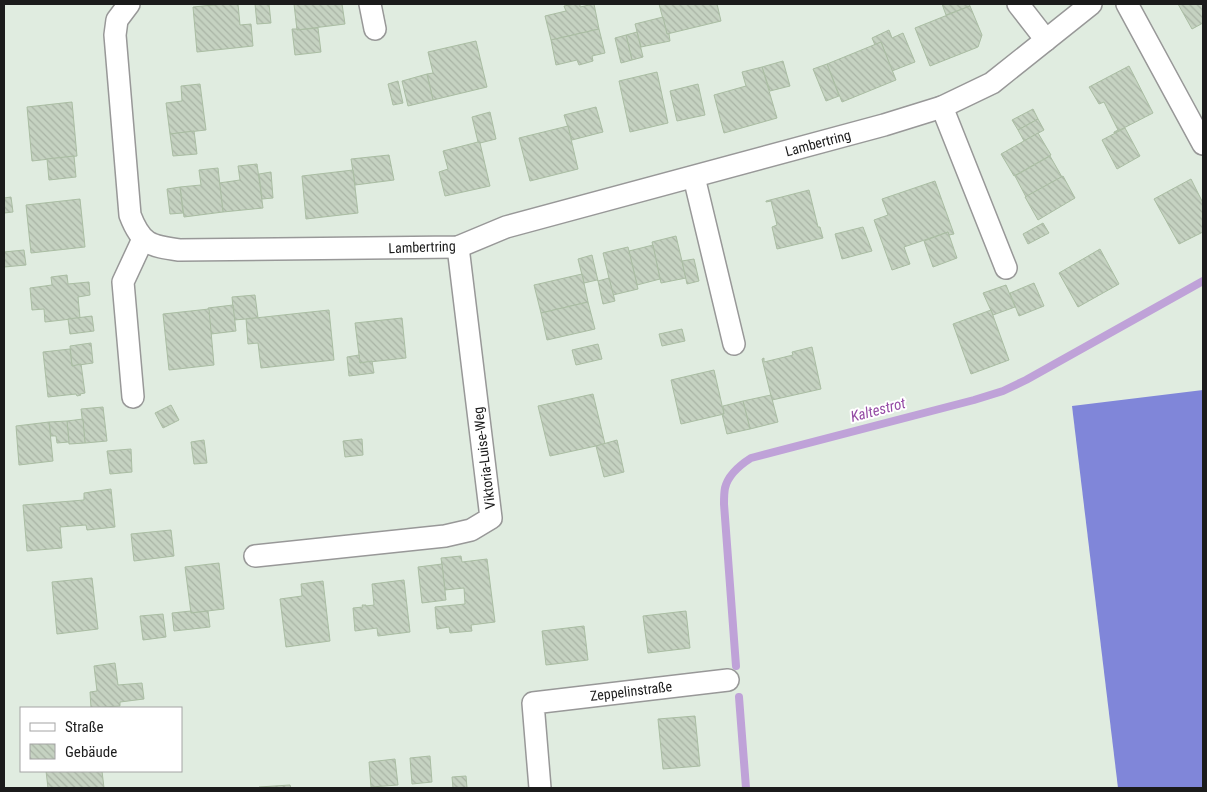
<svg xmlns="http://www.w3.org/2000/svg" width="1207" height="792" viewBox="0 0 1207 792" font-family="'Roboto Condensed',sans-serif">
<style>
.pitch{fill:#8086d9}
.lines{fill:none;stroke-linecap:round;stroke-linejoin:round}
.stream{stroke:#bfa2d8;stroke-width:8}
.building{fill:url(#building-back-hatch);stroke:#aabda3}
.street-casing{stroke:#989898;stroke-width:24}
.street{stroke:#fff;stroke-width:21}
.labels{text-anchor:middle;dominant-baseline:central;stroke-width:4;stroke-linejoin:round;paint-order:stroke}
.street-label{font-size:14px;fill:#1b1b1b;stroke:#fff}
.water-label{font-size:15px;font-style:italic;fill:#954ca5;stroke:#fff}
</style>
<defs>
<pattern id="building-back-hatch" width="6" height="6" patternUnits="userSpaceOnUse" patternTransform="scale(1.25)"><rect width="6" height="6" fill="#c5d2c1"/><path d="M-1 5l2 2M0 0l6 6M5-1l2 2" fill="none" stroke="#a9b4a5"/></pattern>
</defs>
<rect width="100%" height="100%" fill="#e0ece0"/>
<polygon class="pitch" points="1203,390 1203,788 1118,788 1072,406"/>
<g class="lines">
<g class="stream">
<path d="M736 666 724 504C724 499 724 493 725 488 728 475 740 465 751 458L974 400 1003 391 1026 380 1203 281"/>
<polyline points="739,697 746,788"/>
</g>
</g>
<g class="building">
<polygon points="223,4 238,4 240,25 251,24 253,46 197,52 193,7"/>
<polygon points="255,4 269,4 271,23 257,24"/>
<polygon points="294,4 342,4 345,24 297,30"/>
<polygon points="575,4 580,4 580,7 594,4 599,29 551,40 545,16 566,11 564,6"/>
<polygon points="659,4 717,4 721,21 667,34"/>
<polygon points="942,4 969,4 970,6 946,15"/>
<polygon points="1178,4 1203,4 1203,23 1192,29"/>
<polygon points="970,6 982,35 978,47 930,66 915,28"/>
<polygon points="663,17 667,34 669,34 670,41 641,47 635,24"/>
<polygon points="318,28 321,52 295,55 292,29 297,29 297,30"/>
<polygon points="599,29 605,53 592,56 593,61 579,65 577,60 556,65 551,40"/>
<polygon points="889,30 892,38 903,33 915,62 892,71 881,42 875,45 872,38"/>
<polygon points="637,32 643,57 632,60 626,35"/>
<polygon points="626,35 632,60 621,63 615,38"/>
<polygon points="476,41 487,87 433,100 427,74 433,73 428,52"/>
<polygon points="881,42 896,80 842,102 827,64"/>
<polygon points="783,61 790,86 770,91 762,67"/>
<polygon points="827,64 839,96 826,101 813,69"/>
<polygon points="1129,66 1153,113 1114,133 1114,132 1118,130 1104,102 1099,104 1089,87"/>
<polygon points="762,67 777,118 724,133 714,95 746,86 742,72"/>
<polygon points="657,72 668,123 630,132 619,81"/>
<polygon points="427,74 433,100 408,106 402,81"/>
<polygon points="398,81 403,103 393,105 388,84"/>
<polygon points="200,84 206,130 170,134 166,103 182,101 181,86"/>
<polygon points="698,84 705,115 677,121 670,91"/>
<polygon points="72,102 77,156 32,161 27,107"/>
<polygon points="596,107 603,132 572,140 564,115"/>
<polygon points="1033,109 1038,119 1018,130 1012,120"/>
<polygon points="490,112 496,139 480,143 478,142 472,117"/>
<polygon points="1038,119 1044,130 1024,141 1018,130"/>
<polygon points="568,126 578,169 530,181 519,138"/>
<polygon points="1125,128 1140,156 1117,169 1102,140"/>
<polygon points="194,131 197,154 173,156 170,134"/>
<polygon points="1038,133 1051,155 1014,176 1001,154"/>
<polygon points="478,142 480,143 490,186 445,196 439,172 448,169 443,151"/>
<polygon points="389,155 394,180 355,185 351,159"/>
<polygon points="74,156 76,177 49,180 47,159"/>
<polygon points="1050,156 1062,177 1026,197 1015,176"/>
<polygon points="257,164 263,208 223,212 219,183 240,180 238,166"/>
<polygon points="218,168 223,212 184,217 180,187 201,185 199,170"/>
<polygon points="353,170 358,213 306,219 302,176"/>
<polygon points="271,172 273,198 262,199 259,174"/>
<polygon points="1063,176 1075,198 1038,220 1025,197"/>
<polygon points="1191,179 1203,203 1203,232 1179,244 1154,199"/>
<polygon points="935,181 954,234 949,235 948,232 904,247 910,264 892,270 874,220 888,215 882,199"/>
<polygon points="180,187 183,213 170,214 167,189"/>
<polygon points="809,190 818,227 820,227 823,238 777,249 772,227 777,225 771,201 766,202 766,201"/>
<polygon points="11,197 13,212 4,213 4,198"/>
<polygon points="80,199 85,247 31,253 26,205"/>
<polygon points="1043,223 1049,233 1028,244 1023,234"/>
<polygon points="863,227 872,251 842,259 835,234"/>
<polygon points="948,232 957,258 933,267 924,241"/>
<polygon points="676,236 686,278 661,283 652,242"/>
<polygon points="653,245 660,279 637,285 629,251"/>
<polygon points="628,247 638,289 613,295 603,253"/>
<polygon points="1100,249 1119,284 1078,307 1059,273"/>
<polygon points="24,250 26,265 4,267 4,252"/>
<polygon points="592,255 598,281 597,280 584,283 578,259"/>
<polygon points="694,259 699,281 687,284 682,261"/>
<polygon points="582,274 588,302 541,313 534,285"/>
<polygon points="67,275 68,284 89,282 90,295 78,297 80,318 45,322 44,309 32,310 30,288 52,285 51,277"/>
<polygon points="609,278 615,301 603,304 598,281"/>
<polygon points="1034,283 1044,306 1019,316 1010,293"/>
<polygon points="1006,285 1015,307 993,315 983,293"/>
<polygon points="255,295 258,318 234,320 232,297"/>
<polygon points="588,302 595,329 547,340 541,313"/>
<polygon points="233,305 236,331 211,334 208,308"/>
<polygon points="209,309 214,365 169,370 163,314"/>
<polygon points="329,310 334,360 261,368 258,343 248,344 246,319"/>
<polygon points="991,310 1009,360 971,374 953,324"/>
<polygon points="92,316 94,331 70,334 68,319"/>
<polygon points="402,318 406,358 360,363 355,323"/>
<polygon points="682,329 685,341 662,346 659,334"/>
<polygon points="91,343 93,363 72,366 70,346"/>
<polygon points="598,344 602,359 576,365 572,350"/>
<polygon points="812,347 821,389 772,400 762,359 764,358 764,362 793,355 792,352"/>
<polygon points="70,349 72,366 81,364 85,393 80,394 81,395 77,396 76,394 48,397 43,352"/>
<polygon points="359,355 360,363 372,361 374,373 349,376 347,357"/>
<polygon points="714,370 724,414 681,424 671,380"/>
<polygon points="593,394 605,444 550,456 538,406"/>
<polygon points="771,395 778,422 750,429 743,401"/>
<polygon points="743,401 750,429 727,434 722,414 724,414 723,406"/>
<polygon points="171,405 179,420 163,428 155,413"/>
<polygon points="103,407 107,441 85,443 81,409"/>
<polygon points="83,419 85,443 69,444 67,421"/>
<polygon points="67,421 69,442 57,443 56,436 51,436 49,422"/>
<polygon points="49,422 53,461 19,465 16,426"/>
<polygon points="362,439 363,455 345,457 343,441"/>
<polygon points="204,440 207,463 194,464 191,442"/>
<polygon points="617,440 624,472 604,477 596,446"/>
<polygon points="131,449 132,472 110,474 107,451"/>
<polygon points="111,489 115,527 87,530 86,525 60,527 62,548 27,551 23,505 84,500 84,493"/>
<polygon points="171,530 174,556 134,561 131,534"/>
<polygon points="461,556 462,562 487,559 495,622 471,625 472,631 450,633 449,627 437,629 435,607 465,604 464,588 445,590 441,558"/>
<polygon points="219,563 224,609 191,613 185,567"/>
<polygon points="442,564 446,600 422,603 418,567"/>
<polygon points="92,578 98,629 57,634 52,582"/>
<polygon points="404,580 410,632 378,636 377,628 355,631 353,608 363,607 362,605 366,605 366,606 374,605 372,584"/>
<polygon points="323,581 330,641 286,647 280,599 302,596 301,584"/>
<polygon points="191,611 191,613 208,611 210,627 174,631 172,613"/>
<polygon points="686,611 690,648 648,653 643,616"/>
<polygon points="163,614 166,637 143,640 140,616"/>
<polygon points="584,626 588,660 546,665 542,631"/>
<polygon points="115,663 118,685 142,683 144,699 120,702 120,706 91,708 90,692 97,691 94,666"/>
<polygon points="695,716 700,766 663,769 658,719"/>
<polygon points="430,756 432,782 412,784 410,758"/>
<polygon points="395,759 398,785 371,787 369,762"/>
<polygon points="46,771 102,771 104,788 48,788"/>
<polygon points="466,776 467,788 453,788 452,777"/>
<polygon points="290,785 291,788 260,788 259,787"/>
</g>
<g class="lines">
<g class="street-casing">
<g id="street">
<path d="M129 4 117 20 115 35 130 215C141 244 150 246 179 250L458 247 506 227 884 125 942 107 992 83 1091 4"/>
<polyline points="370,4 375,29"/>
<polyline points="1018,4 1046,40"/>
<polyline points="1127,4 1203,144"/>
<polyline points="942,107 1006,268"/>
<polyline points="694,177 734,344"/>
<polyline points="133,397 123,282 143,239"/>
<polyline points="255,556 445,536 471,530 491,518 458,247"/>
<polyline points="540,788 533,703 728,680"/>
</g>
</g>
<use href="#street" class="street"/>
</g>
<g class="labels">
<g class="street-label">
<text transform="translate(818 143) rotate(-15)">Lambertring</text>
<text transform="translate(422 247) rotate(-2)">Lambertring</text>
<text transform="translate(484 458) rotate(-97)">Viktoria-Luise-Weg</text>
<text transform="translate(631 691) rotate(-7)">Zeppelinstraße</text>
</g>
<g class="water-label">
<text transform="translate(878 410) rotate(-15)">Kaltestrot</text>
</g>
</g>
<rect width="1207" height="792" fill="none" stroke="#1b1b1b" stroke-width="10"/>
<rect x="20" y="707" width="162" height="65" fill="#ffffff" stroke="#a4a4a4"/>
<rect x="30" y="723" width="25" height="8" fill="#ffffff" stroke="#a4a4a4"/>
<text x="65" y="732" font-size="15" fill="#1b1b1b">Straße</text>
<rect x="30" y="744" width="25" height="15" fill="url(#building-back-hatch)" stroke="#a4a4a4"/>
<text x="65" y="757" font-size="15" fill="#1b1b1b">Gebäude</text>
</svg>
